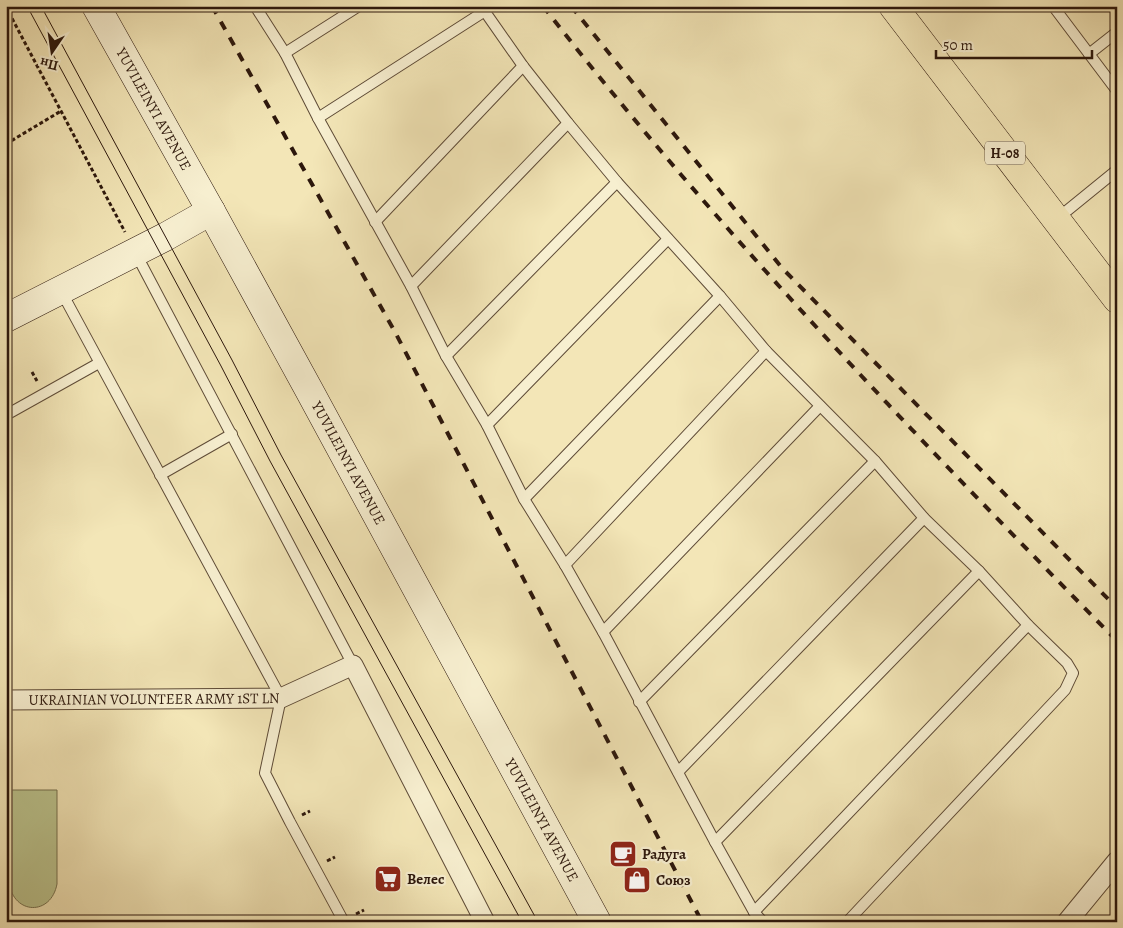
<svg xmlns="http://www.w3.org/2000/svg" width="1123" height="928" viewBox="0 0 1123 928" font-family="Alegreya,serif">
<style>
.green{fill:#bbc48e;stroke:#746e4d}
.lines{fill:none;stroke-linecap:round;stroke-linejoin:round}
.lane-casing{stroke:#5e4b37;stroke-width:12}
.street-casing{stroke:#5e4b37;stroke-width:21}
.secondary-casing{stroke:#2c170c;stroke-width:29}
.primary-casing{stroke:#2c170c;stroke-width:29}
.path{stroke:#2c170c;stroke-width:3;stroke-dasharray:4 2.5;stroke-linecap:butt}
.lane{stroke:#f7efd0;stroke-width:10}
.street{stroke:#f7efd0;stroke-width:19}
.secondary{stroke:#f7efd0;stroke-width:28}
.primary{stroke:#f3e6b7;stroke-width:28}
.tram{stroke:#2c170c;stroke-width:1}
.rail{stroke:#2c170c;stroke-width:4;stroke-dasharray:9 9;stroke-linecap:butt}
.labels{text-anchor:middle;dominant-baseline:central;stroke-width:4.5;stroke-linejoin:round;paint-order:stroke}
.shield{fill:#f7efd0;stroke:#695847;stroke-width:1}
.shield-label{font-size:14px;font-weight:bold;fill:#2c170c}
.street-label{font-size:15px;fill:#2c170c;stroke:#f7efd0}
.poi-label{font-size:15px;font-weight:bold;fill:#2c170c;stroke:#f7efd0;text-anchor:start}
</style>
<rect width="100%" height="100%" fill="#f3e6b7"/>
<filter id="stains"><feTurbulence type="fractalNoise" baseFrequency=".004" numOctaves="4"/><feColorMatrix values="0 0 0 0 .2 0 0 0 0 .09 0 0 0 0 .02 0 0 0 .5 -.17"/></filter>
<radialGradient id="worn" r=".72"><stop offset=".6" stop-color="#630" stop-opacity="0"/><stop offset="1" stop-color="#630" stop-opacity=".3"/></radialGradient>
<path class="green" d="M9 790H57V884C51 916 14 915 9 883Z"/>
<g class="lines">
<g class="lane-casing">
<g id="lane">
<polyline points="255,6 285,53 318,118 411,286 446,356 487,425 524,499 565,565 603,632 715,842 754,912 763,922"/>
<polyline points="481,6 523,66 568,123 617,182 720,296 766,351 875,461 924,518 979,571 1028,625 1067,663 1073,673 1065,690 847,922"/>
<polyline points="1053,6 1117,91"/>
<polyline points="285,53 359,6"/>
<polyline points="1089,54 1117,32"/>
<polyline points="318,118 485,11"/>
<polyline points="1058,218 1117,170"/>
<polyline points="375,222 523,66"/>
<polyline points="135,252 353,665"/>
<polyline points="411,286 568,123"/>
<polyline points="61,291 281,698 265,773 290,822 344,922"/>
<polyline points="446,356 617,182"/>
<polyline points="6,415 99,363"/>
<polyline points="487,425 668,239"/>
<polyline points="160,475 232,434"/>
<polyline points="524,499 720,296"/>
<polyline points="565,565 766,351"/>
<polyline points="603,632 820,406"/>
<polyline points="639,702 875,461"/>
<polyline points="678,772 924,518"/>
<polyline points="715,842 979,571"/>
<polyline points="754,912 1028,625"/>
</g>
</g>
<g class="street-casing">
<g id="street">
<path id="s1" d="M6 700 281 698 353 665 485 922"/>
<polyline points="1067,922 1117,861"/>
</g>
</g>
<g class="secondary-casing">
<g id="secondary">
<path id="s2" d="M96 6 211 211 309 390 597 922"/>
<polyline points="6,318 165,237 211,211"/>
</g>
</g>
<g class="primary-casing">
<polyline id="primary" points="893,6 1117,299"/>
</g>
<g class="path">
<polyline points="6,7 125,232"/>
<polyline points="6,144 61,111"/>
<polyline points="32,372 37,381"/>
<polyline points="302,815 310,811"/>
<polyline points="327,861 335,857"/>
<polyline points="356,914 364,910"/>
</g>
<use href="#lane" class="lane"/>
<use href="#street" class="street"/>
<use href="#secondary" class="secondary"/>
<use href="#primary" class="primary"/>
<g class="tram">
<polyline points="27,6 221,366 270,461 522,922"/>
<polyline points="41,6 232,360 281,455 538,922"/>
</g>
<g class="rail">
<polyline points="212,6 395,332 702,922"/>
<path d="M543 6C718 231 917 438 1117 641"/>
<polyline points="571,6 782,268 1117,608"/>
</g>
</g>
<defs>
<g id="cafe-square" transform="scale(1.4375)"><rect x="-9" y="-9" width="18" height="18" rx="4" fill="#8f2418" stroke="#f7efd0"/><path d="M-5.5-4.5H6V0H3Q3 3.5 0 3.5H-2.5Q-5.5 3.5-5.5 0ZM3-3.2v2h1.7v-2ZM-6 4.5H4V6H-6Z" fill="#fff"/></g>
<g id="supermarket-square" transform="scale(1.4375)"><rect x="-9" y="-9" width="18" height="18" rx="4" fill="#8f2418" stroke="#f7efd0"/><path d="M-6-5.5h2.5l.6 2H6L4.5 2H-2.5L-4.4-4H-6ZM-1.5 3.2a1.3 1.3 0 1 0 .1 0ZM3 3.2a1.3 1.3 0 1 0 .1 0Z" fill="#fff"/></g>
<g id="shop-square" transform="scale(1.4375)"><rect x="-9" y="-9" width="18" height="18" rx="4" fill="#8f2418" stroke="#f7efd0"/><path d="M-5-2.5h2.3a2.7 3.5 0 0 1 5.4 0H5L5.5 6h-11ZM-1.5-2.5h3a1.5 2.3 0 0 0-3 0Z" fill="#fff"/></g>
</defs>
<g fill-rule="evenodd">
<use href="#cafe-square" x="623" y="854"/>
<use href="#supermarket-square" x="388" y="879"/>
<use href="#shop-square" x="637" y="880"/>
</g>
<g class="labels">
<rect class="shield" x="985" y="141.5" width="40" height="23" rx="4"/>
<g class="shield-label">
<text x="1005" y="153">Н-08</text>
</g>
<g class="street-label">
<text stroke="none"><textPath href="#s2" startOffset="118">YUVILEINYI AVENUE</textPath></text>
<text stroke="none"><textPath href="#s2" startOffset="522">YUVILEINYI AVENUE</textPath></text>
<text stroke="none"><textPath href="#s1" startOffset="148">UKRAINIAN VOLUNTEER ARMY 1ST LN</textPath></text>
<text stroke="none"><textPath href="#s2" startOffset="928">YUVILEINYI AVENUE</textPath></text>
</g>
<g class="poi-label">
<text x="642" y="854">Радуга</text>
<text x="407" y="879">Велес</text>
<text x="656" y="880">Союз</text>
</g>
</g>
<rect width="1123" height="928" fill="none" stroke="#f3e6b7" stroke-width="25"/>
<rect x="8" y="8" width="1108" height="913" fill="none" stroke="#2c170c" stroke-width="2.5"/>
<rect x="12" y="12" width="1098" height="903" fill="none" stroke="#2c170c"/>
<g transform="translate(52 52) rotate(193)" stroke="#f7efd0" stroke-width="4" paint-order="stroke">
<path d="M0-4L9 19L0 12L-9 19Z" fill="#2c170c"/>
<text y="-8" font-size="14" font-weight="bold" text-anchor="middle" fill="#2c170c">Пн</text>
</g>
<path d="M936 50v8h156v-8" fill="none" stroke="#2c170c" stroke-width="2.5"/>
<text x="943" y="50" font-size="15" fill="#2c170c" stroke="#f7efd0" stroke-width="4" paint-order="stroke">50 m</text>
<rect width="100%" height="100%" filter="url(#stains)"/>
<rect width="100%" height="100%" fill="url(#worn)"/>
</svg>
